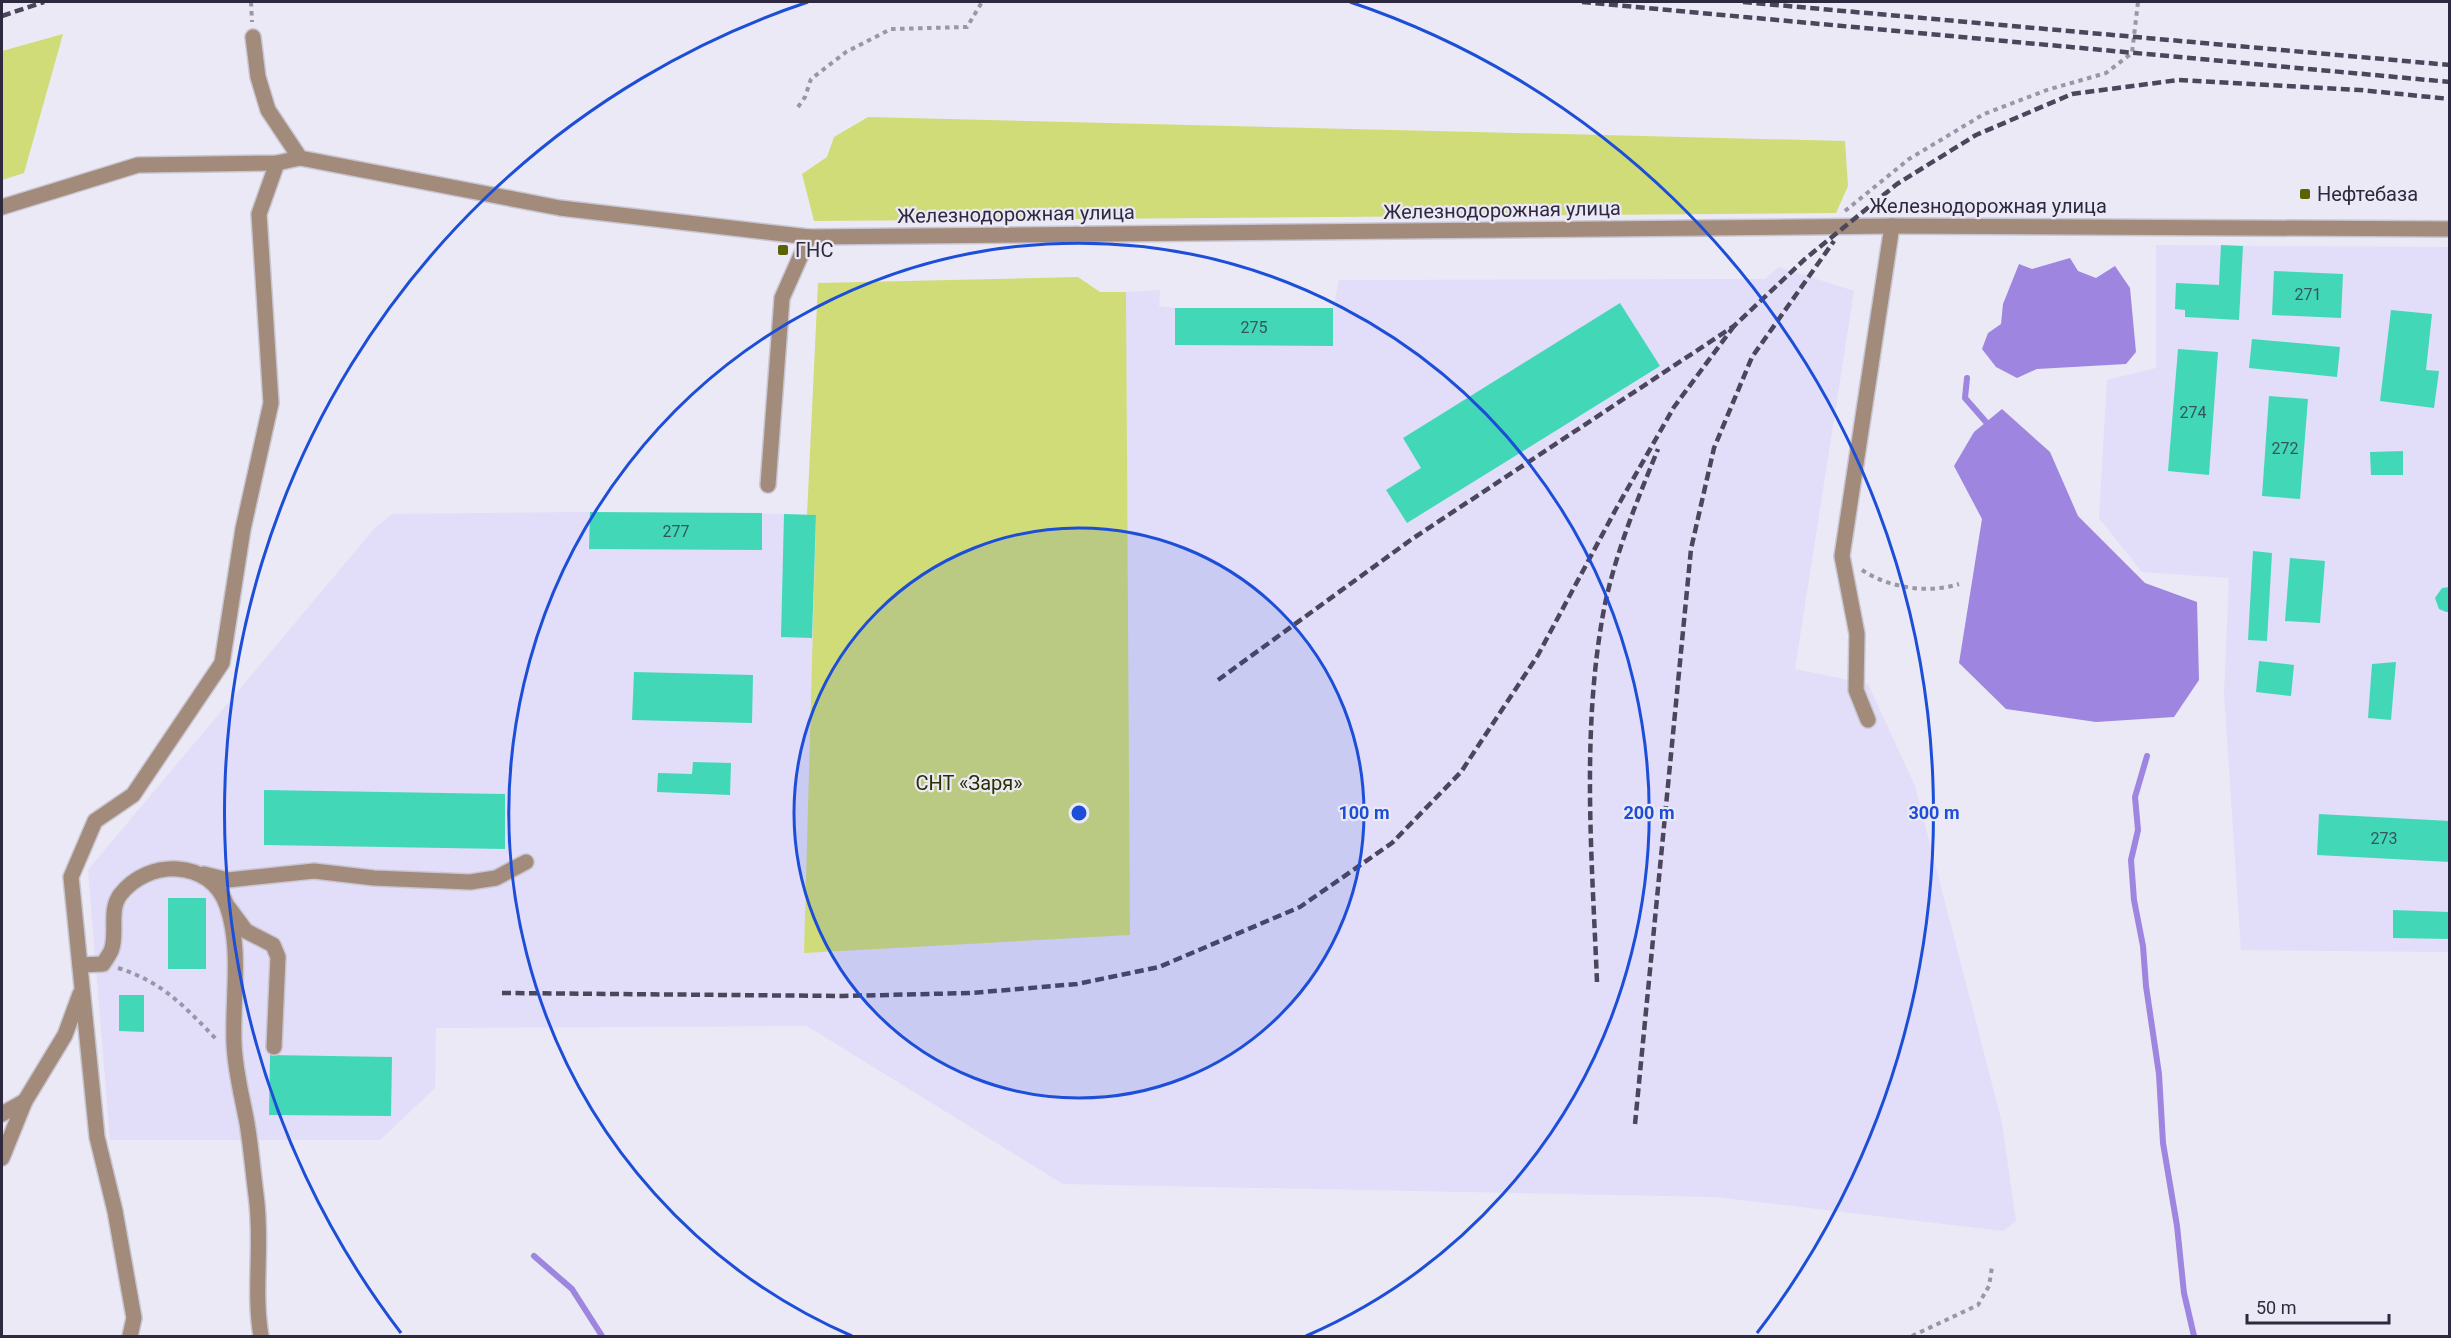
<svg xmlns="http://www.w3.org/2000/svg" width="2451" height="1338" viewBox="0 0 2451 1338" font-family="Roboto,sans-serif">
<style>
.built{fill:#e2ddf8}
.green{fill:#d0dc78}
.water{fill:#9d85e0}
.lines{fill:none;stroke-linecap:round;stroke-linejoin:round}
.stream{stroke:#9d85e0;stroke-width:6}
.building{fill:#42d8b7}
.minor-casing{stroke:#c9c6d4;stroke-width:18}
.path{stroke:#9a96a7;stroke-width:4;stroke-dasharray:4.5 4.5;stroke-linecap:butt}
.minor{stroke:#a38b7b;stroke-width:15}
.rail{stroke:#4c465c;stroke-width:4.5;stroke-dasharray:9 4.5;stroke-linecap:butt}
.ring{fill:none;stroke:#1d4ed8;stroke-width:3}
.poi-dot{fill:#5b6200;stroke:#ebe9f5;stroke-width:2}
.labels{text-anchor:middle;dominant-baseline:central;stroke-width:4.5;stroke-linejoin:round;paint-order:stroke}
.number-label{font-size:16px;fill:#34555e}
.poi-label{font-size:20px;fill:#2f2940;stroke:#ebe9f5;text-anchor:start}
.street-label{font-size:20px;fill:#2f2940;stroke:#ebe9f5}
.park-label{font-size:20px;fill:#2c3001;stroke:#ebe9f5}
.centre{fill:#1d4ed8;stroke:#ebe9f5;stroke-width:3}
.ring-label{font-size:18px;text-anchor:middle;font-weight:bold;fill:#1d4ed8;stroke:#ebe9f5;stroke-width:4.5;stroke-linejoin:round;paint-order:stroke}
</style>
<rect width="100%" height="100%" fill="#ebe9f5"/>
<g class="built">
<polygon points="2156,245 2449,247 2449,952 2241,950 2224,693 2229,578 2142,572 2099,518 2107,380 2156,368"/>
<polygon points="1779,267 1854,291 1795,669 1868,684 1915,786 2002,1123 2016,1221 2003,1231 1716,1197 1063,1184 807,1026 436,1028 435,1088 380,1140 110,1140 88,870 374,529 392,514 590,512 784,514 1129,935 1126,292 1160,290 1159,306 1175,308 1333,308 1339,280 1765,279"/>
</g>
<g class="green">
<polygon points="63,34 24,173 2,180 2,51"/>
<polygon points="868,117 1845,141 1848,186 1836,213 814,221 802,174 827,157 834,137"/>
<polygon points="1078,277 1100,292 1126,292 1130,935 804,953 816,516 807,515 818,283"/>
</g>
<g class="water">
<polygon points="2070,258 2078,271 2096,278 2115,266 2130,288 2136,352 2126,364 2037,369 2017,378 1996,367 1982,349 1988,333 2001,324 2003,304 2019,264 2032,269"/>
<polygon points="2002,409 2050,452 2078,516 2145,583 2197,602 2199,680 2174,717 2096,722 2006,709 1959,663 1982,519 1954,466 1974,432"/>
</g>
<g class="lines">
<g class="stream">
<polyline points="1967,378 1965,398 1986,422"/>
<polyline points="2147,756 2135,797 2138,830 2131,860 2134,900 2143,946 2146,986 2159,1074 2163,1143 2177,1226 2184,1293 2194,1336"/>
<polyline points="534,1256 572,1289 602,1336"/>
</g>
</g>
<g class="building">
<polygon points="2221,245 2243,246 2239,320 2185,317 2185,310 2175,309 2176,283 2219,285"/>
<polygon points="2274,271 2343,274 2341,318 2272,315"/>
<polygon points="1620,303 1660,366 1407,523 1386,490 1421,468 1403,438"/>
<polygon points="1175,308 1333,308 1333,346 1175,345"/>
<polygon points="2391,310 2432,314 2426,370 2439,371 2434,408 2380,401"/>
<polygon points="2252,339 2340,347 2337,377 2249,368"/>
<polygon points="2178,349 2218,352 2209,475 2168,471"/>
<polygon points="2269,396 2308,399 2300,499 2262,496"/>
<polygon points="2403,451 2403,475 2371,475 2370,452"/>
<polygon points="590,512 762,513 762,550 589,549"/>
<polygon points="784,514 816,515 812,638 781,637"/>
<polygon points="2253,551 2272,553 2267,641 2248,640"/>
<polygon points="2290,558 2325,561 2320,623 2285,621"/>
<polygon points="2450,587 2450,612 2446,612 2439,609 2435,598 2442,588"/>
<polygon points="2259,661 2294,665 2291,696 2256,692"/>
<polygon points="2396,662 2391,720 2368,718 2372,664"/>
<polygon points="634,672 753,675 752,723 632,720"/>
<polygon points="693,762 731,763 730,795 657,792 658,773 692,774"/>
<polygon points="264,790 505,794 505,849 264,845"/>
<polygon points="2319,814 2450,821 2450,862 2317,855"/>
<rect x="168" y="898" width="38" height="71"/>
<polygon points="2393,910 2450,912 2450,939 2393,938"/>
<polygon points="119,995 144,995 144,1032 119,1031"/>
<polygon points="270,1055 392,1057 391,1116 269,1115"/>
</g>
<g class="lines">
<g class="minor-casing">
<g id="minor">
<polyline points="253,37 258,77 268,110 300,158"/>
<polyline points="2,207 138,165 277,163 300,158 560,208 809,237 1892,226 2450,229"/>
<polyline points="768,485 782,298 809,237"/>
<polyline points="1868,720 1856,690 1857,634 1842,556 1892,226"/>
<polyline points="204,874 228,880 314,871 374,878 470,882 496,878 526,862"/>
<polyline points="229,908 246,931 273,945 278,957 274,1047"/>
<path d="M80 965 103 964C106 959 111 953 112 948 117 932 109 910 120 895 148 858 211 859 227 906 242 949 232 999 234 1043 235 1071 242 1096 247 1123 251 1147 253 1172 256 1195 263 1242 253 1290 261 1336"/>
<polyline points="2,1114 25,1101"/>
<polyline points="2,1158 25,1101 65,1035 80,994"/>
<polyline points="130,1336 134,1318 115,1211 97,1137 71,877 95,821 133,795 222,663 243,529 271,403 259,214 277,163"/>
</g>
</g>
<g class="path">
<polyline points="251,2 252,22"/>
<polyline points="798,107 805,97 811,79 846,52 891,29 967,27 982,2"/>
<polyline points="1845,211 1909,159 1984,114 2047,90 2106,73 2132,53 2138,2"/>
<path d="M1862 570C1889 588 1928 594 1959 584"/>
<path d="M118 968C163 982 185 1007 217 1040"/>
<polyline points="1912,1336 1978,1305 1989,1286 1992,1267"/>
</g>
<use href="#minor" class="minor"/>
<g class="rail">
<polyline points="1582,2 2450,82"/>
<polyline points="1743,2 2450,65"/>
<polyline points="2,16 44,2"/>
<polyline points="1218,680 1412,539 1734,326 1805,259 1897,184 1976,135 2072,94 2178,80 2360,90 2450,99"/>
<path d="M1597 982C1592 858 1581 731 1604 609 1615 554 1637 501 1658 449"/>
<polyline points="502,993 843,996 971,993 1077,984 1159,967 1300,907 1392,843 1461,772 1538,655 1616,509 1674,407 1734,326"/>
<polyline points="1635,1124 1691,549 1714,448 1752,357 1834,241"/>
</g>
</g>
<circle cx="1079" cy="813" r="285" fill="#1d4ed8" fill-opacity=".12"/>
<g class="ring">
<circle cx="1079" cy="813" r="285"/>
<path d="M852 1336A570 570 0 1 1 1306 1336"/>
<path d="M401 1333A855 855 0 0 1 808 2M1350 2A855 855 0 0 1 1757 1333"/>
</g>
<g class="poi-dot">
<rect x="2299" y="188" width="12" height="12" rx="3"/>
<rect x="777" y="244" width="12" height="12" rx="3"/>
</g>
<g class="labels">
<g class="number-label">
<text x="2308" y="294">271</text>
<text x="1254" y="327">275</text>
<text x="2193" y="412">274</text>
<text x="2285" y="448">272</text>
<text x="676" y="531">277</text>
<text x="2384" y="838">273</text>
</g>
<g class="poi-label">
<text x="2317" y="194">Нефтебаза</text>
<text x="795" y="250">ГНС</text>
</g>
<g class="street-label">
<text x="1988" y="206">Железнодорожная улица</text>
<text transform="translate(1502 210) rotate(-1)">Железнодорожная улица</text>
<text transform="translate(1016 214) rotate(-1)">Железнодорожная улица</text>
</g>
<g class="park-label">
<text x="969" y="783">СНТ «Заря»</text>
</g>
</g>
<circle cx="1079" cy="813" r="9" class="centre"/>
<g class="ring-label">
<text x="1364" y="819">100 m</text>
<text x="1649" y="819">200 m</text>
<text x="1934" y="819">300 m</text>
</g>
<rect width="2451" height="1338" fill="none" stroke="#2f2940" stroke-width="6"/>
<path d="M2247 1314v9h142v-9" fill="none" stroke="#2f2940" stroke-width="3"/>
<text x="2256" y="1314" font-size="18" fill="#2f2940" stroke="#ebe9f5" stroke-width="4.5" paint-order="stroke">50 m</text>
</svg>
